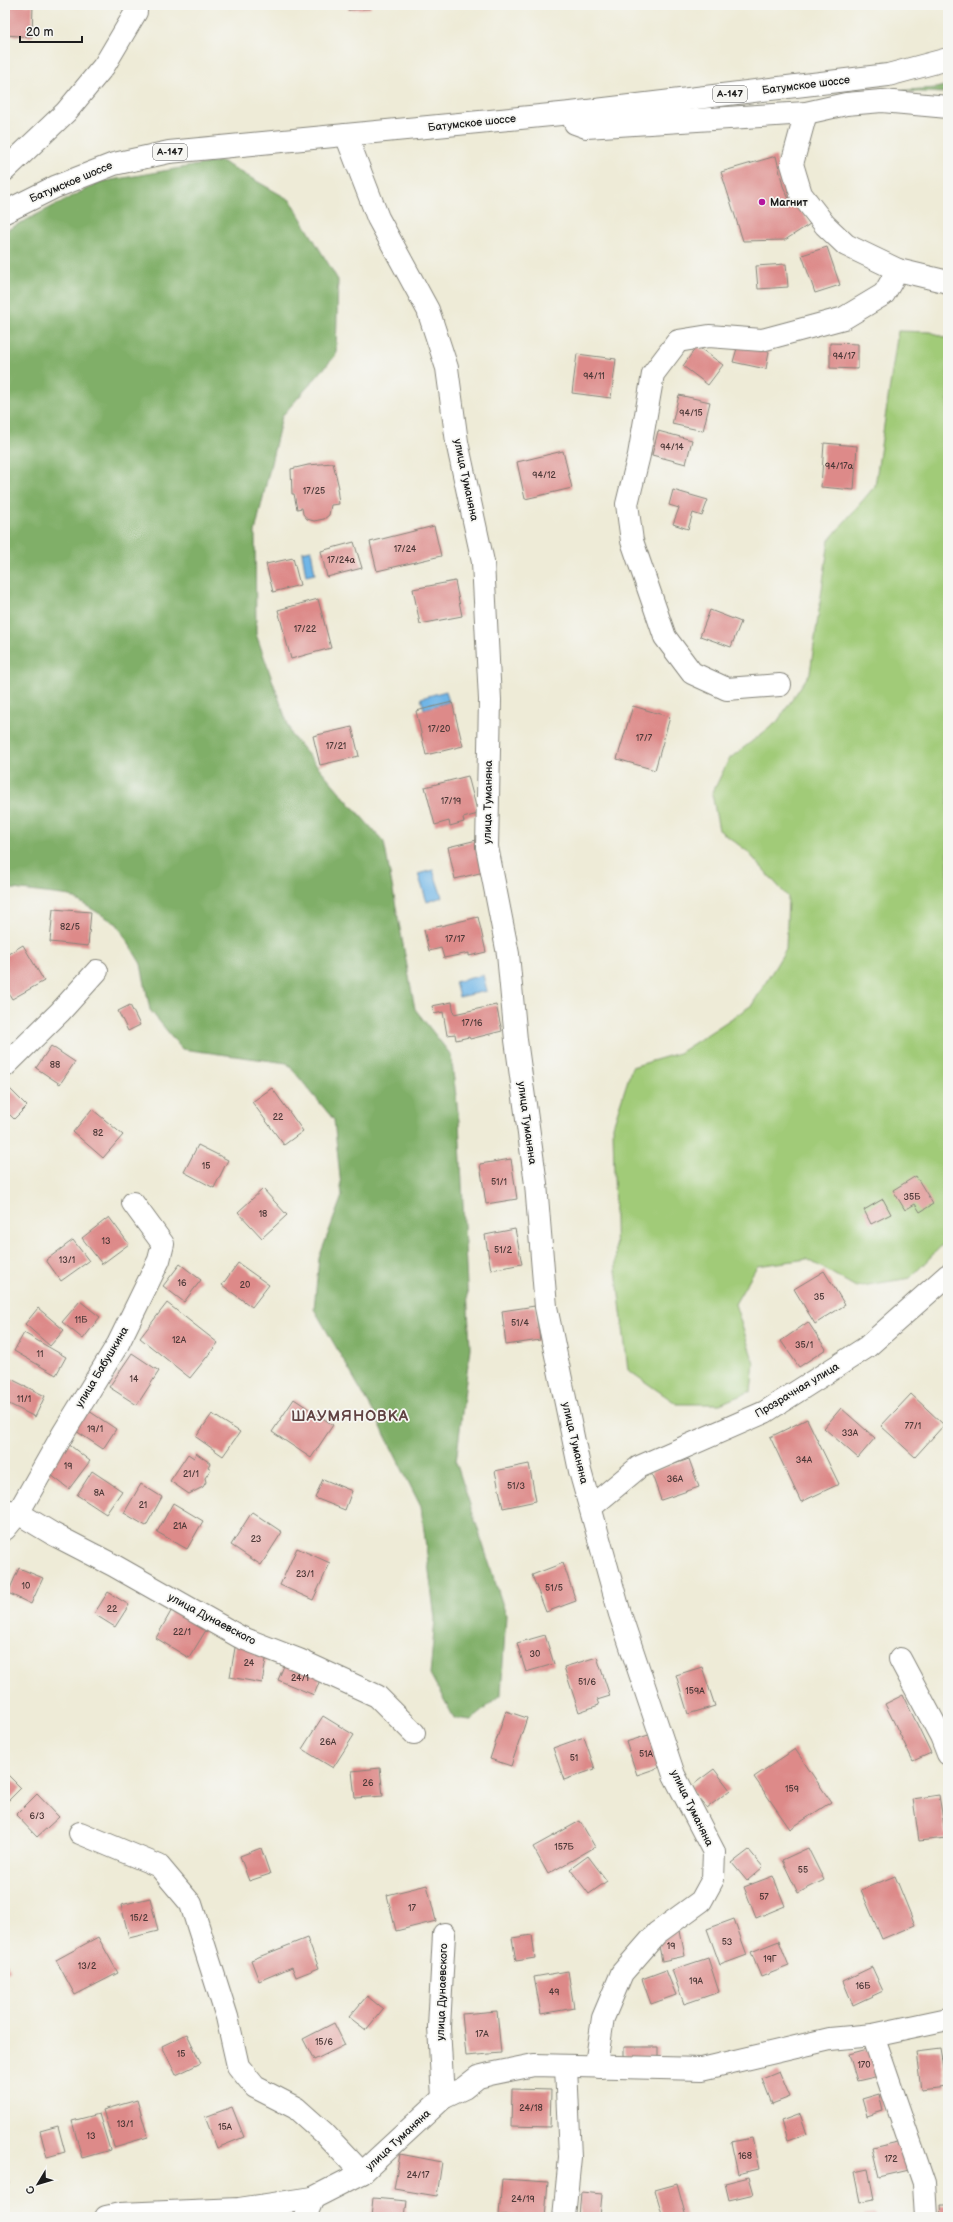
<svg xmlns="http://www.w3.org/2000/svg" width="953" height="2222" viewBox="0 0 953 2222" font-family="'Balsamiq Sans',sans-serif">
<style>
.green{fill:#a1cb78;stroke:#5e744a}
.forest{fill:#80af68;stroke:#4e6642}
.water{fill:#6fb6e7;stroke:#466982}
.building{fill:#dd8a89}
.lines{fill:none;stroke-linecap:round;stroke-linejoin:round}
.minor-casing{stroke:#85847a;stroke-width:24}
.highway-casing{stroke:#85847a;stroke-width:24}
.minor{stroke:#fff;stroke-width:22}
.highway{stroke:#fff;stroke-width:22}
.poi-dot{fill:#b5179e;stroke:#f6f6f2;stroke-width:1.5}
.labels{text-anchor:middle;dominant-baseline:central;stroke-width:3.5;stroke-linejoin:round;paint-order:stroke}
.number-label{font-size:9px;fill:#4c3837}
.shield{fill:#f6f6f2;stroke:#5d5d5c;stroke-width:1}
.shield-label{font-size:10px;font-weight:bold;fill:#1c1c1c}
.street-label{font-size:11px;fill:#1c1c1c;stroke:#f6f6f2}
.poi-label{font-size:11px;font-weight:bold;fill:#1c1c1c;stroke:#f6f6f2;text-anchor:start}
.district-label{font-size:15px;font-weight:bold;letter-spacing:1px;fill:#604242;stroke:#f6f6f2}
</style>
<rect width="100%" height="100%" fill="#f6f6f2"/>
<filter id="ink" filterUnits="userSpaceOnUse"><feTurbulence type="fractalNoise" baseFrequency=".025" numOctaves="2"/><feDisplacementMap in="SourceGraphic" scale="8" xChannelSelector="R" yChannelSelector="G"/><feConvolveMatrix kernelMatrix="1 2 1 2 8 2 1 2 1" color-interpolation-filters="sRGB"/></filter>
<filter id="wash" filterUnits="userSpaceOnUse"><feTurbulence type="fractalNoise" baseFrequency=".012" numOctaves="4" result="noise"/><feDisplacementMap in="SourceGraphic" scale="16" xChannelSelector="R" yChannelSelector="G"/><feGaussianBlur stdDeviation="0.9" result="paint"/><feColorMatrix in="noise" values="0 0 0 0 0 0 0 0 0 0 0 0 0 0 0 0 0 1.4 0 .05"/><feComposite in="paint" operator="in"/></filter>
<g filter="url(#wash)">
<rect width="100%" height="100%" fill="#eeebd7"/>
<polygon class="green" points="898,331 931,332 948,339 948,1239 910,1278 856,1287 807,1259 757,1266 735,1304 754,1363 751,1391 720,1404 677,1404 628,1370 616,1270 613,1126 632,1067 679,1053 752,1005 786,949 788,897 747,851 719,830 712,794 729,759 777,722 810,673 829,540 875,486"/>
<g class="forest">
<polygon points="948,85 948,93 895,91 936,88"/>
<polygon points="221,161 290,200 338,280 336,355 282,416 255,532 256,634 292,736 350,804 384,842 415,1009 451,1055 459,1121 470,1348 456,1462 506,1615 501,1695 471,1720 454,1718 430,1674 435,1619 421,1507 374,1413 314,1309 319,1258 342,1196 334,1120 287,1063 182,1049 150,1010 141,964 117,924 70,896 5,888 5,231 100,182"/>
</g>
<g class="water">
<polygon points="311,550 315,574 306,576 302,552"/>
<polygon points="446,691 449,702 424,709 421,698"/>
<polygon points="433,870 442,897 427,902 418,874"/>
<polygon points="483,975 487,991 459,997 455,982"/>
</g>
<g id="blocks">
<g class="building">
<polygon points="5,5 33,5 32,37 5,35"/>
<polygon points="348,5 370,5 371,8 348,10"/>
<polygon points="776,156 783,186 789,199 792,197 810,224 785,240 743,241 721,172"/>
<polygon points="827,247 840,285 815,293 802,255"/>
<polygon points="786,264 788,287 758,289 756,266"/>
<polygon points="830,343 858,344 858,369 830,368"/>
<polygon points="738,345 769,352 766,369 733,362"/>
<polygon points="697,346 723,365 708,385 683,366"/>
<polygon points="577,354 616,359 611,398 572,393"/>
<polygon points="679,395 710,402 703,431 672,424"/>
<polygon points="658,431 692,440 686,464 652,455"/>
<polygon points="824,443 857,446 854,490 821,487"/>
<polygon points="563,451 572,488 525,499 517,462"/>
<polygon points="333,463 339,488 337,488 339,504 331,505 329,515 324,519 314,521 307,519 303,514 302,508 297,509 294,494 292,494 291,469 308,465"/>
<polygon points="673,490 708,500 702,516 693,513 688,529 673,524 679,508 669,505"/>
<polygon points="434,526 441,556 377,571 370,542"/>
<polygon points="354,542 362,568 327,577 321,551"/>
<polygon points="293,558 300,585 273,592 266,564"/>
<polygon points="455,581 462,616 420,624 413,589"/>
<polygon points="318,599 331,648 291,659 278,610"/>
<polygon points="710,610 741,622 731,647 700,636"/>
<polygon points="452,702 463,746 426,755 416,711"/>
<polygon points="633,706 670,717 655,770 617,759"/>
<polygon points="352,727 359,756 320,765 313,736"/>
<polygon points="468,776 478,814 463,818 464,822 450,826 449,821 435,825 425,787"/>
<polygon points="481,839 488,871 455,879 448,847"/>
<polygon points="53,909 91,912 88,946 50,942"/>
<polygon points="478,917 486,952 469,956 469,953 444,958 441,948 429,951 424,930"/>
<polygon points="23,945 44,981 12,999 5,987 5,956"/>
<polygon points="452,1002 454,1014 496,1005 502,1031 470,1039 469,1037 456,1040 455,1034 447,1035 443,1012 434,1014 432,1006"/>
<polygon points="130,1005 140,1025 128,1031 118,1011"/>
<polygon points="51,1046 75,1062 60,1084 36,1068"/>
<polygon points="272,1088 303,1131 284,1145 252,1102"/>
<polygon points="10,1089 27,1106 14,1119 5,1110 5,1094"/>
<polygon points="92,1109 123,1135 103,1158 73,1132"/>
<polygon points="198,1145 228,1160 214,1188 184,1172"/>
<polygon points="511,1159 517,1199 486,1204 480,1164"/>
<polygon points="916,1176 933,1204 920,1212 915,1204 905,1210 893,1190"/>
<polygon points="263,1189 287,1215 262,1238 238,1212"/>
<polygon points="883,1199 891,1214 871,1224 864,1210"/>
<polygon points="109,1217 129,1244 102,1264 82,1238"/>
<polygon points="515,1229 522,1264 491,1270 485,1235"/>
<polygon points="73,1240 89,1261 61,1281 46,1260"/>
<polygon points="238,1263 269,1285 252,1307 222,1285"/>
<polygon points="180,1264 201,1280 184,1302 163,1286"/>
<polygon points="824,1271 845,1305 815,1324 794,1289"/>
<polygon points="80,1301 100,1317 83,1339 62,1322"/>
<polygon points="167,1303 218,1343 190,1378 140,1338"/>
<polygon points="535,1306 540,1340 506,1345 502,1311"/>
<polygon points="38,1308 64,1330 50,1346 25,1324"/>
<polygon points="808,1322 826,1349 799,1367 781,1341"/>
<polygon points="24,1333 66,1357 56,1375 14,1351"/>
<polygon points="132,1353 159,1371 137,1405 109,1387"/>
<polygon points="5,1376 45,1396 35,1417 5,1402"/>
<polygon points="911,1394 944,1425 915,1457 881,1426"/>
<polygon points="294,1399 333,1425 311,1458 272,1432"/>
<polygon points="841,1408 875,1438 858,1458 824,1428"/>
<polygon points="86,1409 116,1429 103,1449 73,1429"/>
<polygon points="212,1414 240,1432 223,1456 196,1437"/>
<polygon points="807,1419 839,1484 801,1502 770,1437"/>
<polygon points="67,1443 90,1461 69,1489 46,1471"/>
<polygon points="196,1453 210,1463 208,1467 211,1469 205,1478 206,1482 203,1487 189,1494 170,1481 188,1454 194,1458"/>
<polygon points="689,1459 699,1487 661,1500 651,1472"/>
<polygon points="529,1464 536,1501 503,1508 495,1471"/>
<polygon points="92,1471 122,1491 106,1514 77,1495"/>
<polygon points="323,1479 352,1491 345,1510 315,1498"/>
<polygon points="141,1484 162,1497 146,1526 124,1513"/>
<polygon points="173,1503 203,1521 187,1549 157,1532"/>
<polygon points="252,1512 282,1532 261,1565 231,1545"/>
<polygon points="297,1548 330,1563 313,1600 280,1585"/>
<polygon points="563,1563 576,1601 546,1612 532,1575"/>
<polygon points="19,1568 43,1578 31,1604 8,1593"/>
<polygon points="108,1592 129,1605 115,1627 94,1614"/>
<polygon points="174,1606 208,1627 189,1658 156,1638"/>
<polygon points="545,1635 554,1664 526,1672 517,1643"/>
<polygon points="236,1642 268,1648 262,1683 230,1677"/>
<polygon points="597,1657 610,1696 597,1700 599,1705 579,1712 564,1667"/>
<polygon points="286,1661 322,1675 314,1695 278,1680"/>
<polygon points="702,1667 715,1706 688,1714 676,1675"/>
<polygon points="903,1695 931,1753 913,1761 885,1704"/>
<polygon points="506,1711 527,1718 511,1766 490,1759"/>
<polygon points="323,1716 354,1735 333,1768 302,1749"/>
<polygon points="655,1733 666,1765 637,1775 626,1742"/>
<polygon points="584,1737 595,1769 564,1780 553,1748"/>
<polygon points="795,1749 831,1802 790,1829 754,1777"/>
<polygon points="380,1768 383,1796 355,1798 352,1771"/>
<polygon points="714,1769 730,1790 707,1808 690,1787"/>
<polygon points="5,1772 21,1788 5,1804"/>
<polygon points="37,1794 59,1817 37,1837 16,1815"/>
<polygon points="939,1795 946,1838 919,1841 913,1799"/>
<polygon points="580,1821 595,1847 548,1874 533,1847"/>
<polygon points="261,1848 270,1874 249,1881 240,1856"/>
<polygon points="808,1848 824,1880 798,1893 782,1860"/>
<polygon points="749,1850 763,1867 747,1881 732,1863"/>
<polygon points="588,1856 607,1881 589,1894 570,1869"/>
<polygon points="773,1876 785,1906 756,1918 744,1887"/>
<polygon points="895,1876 915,1925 882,1939 861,1890"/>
<polygon points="427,1885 436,1921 396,1931 387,1895"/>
<polygon points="150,1898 158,1931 129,1938 121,1905"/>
<polygon points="734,1919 747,1955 720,1965 707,1929"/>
<polygon points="680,1931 685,1956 662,1961 657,1936"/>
<polygon points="532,1935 535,1958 516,1961 512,1938"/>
<polygon points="98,1937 118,1973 75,1995 56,1960"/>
<polygon points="307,1938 319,1968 296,1977 292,1967 259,1981 251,1960"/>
<polygon points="779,1941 789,1966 761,1977 751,1952"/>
<polygon points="708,1958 719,1992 684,2004 672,1970"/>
<polygon points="5,1959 10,1971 5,1973"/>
<polygon points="872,1967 883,1991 853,2005 843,1981"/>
<polygon points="666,1970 676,1995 651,2004 642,1979"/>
<polygon points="568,1971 574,2008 541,2014 534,1977"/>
<polygon points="367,1996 383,2009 366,2030 349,2017"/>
<polygon points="497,2011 501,2053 466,2056 462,2014"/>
<polygon points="334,2023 345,2045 314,2060 303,2039"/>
<polygon points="187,2034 201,2063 176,2075 162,2046"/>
<polygon points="624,2047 658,2047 658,2057 624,2056"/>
<polygon points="871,2048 879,2076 857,2081 849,2054"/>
<polygon points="940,2049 946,2087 921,2090 916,2052"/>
<polygon points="779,2071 790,2097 772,2104 762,2078"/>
<polygon points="512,2089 551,2090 550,2127 511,2126"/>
<polygon points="879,2094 883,2111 867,2116 862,2099"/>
<polygon points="137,2100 148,2137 114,2147 103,2110"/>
<polygon points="232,2107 244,2137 217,2148 205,2117"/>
<polygon points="99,2114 110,2150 82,2158 72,2121"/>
<polygon points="800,2114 807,2134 787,2141 781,2121"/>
<polygon points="58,2126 65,2152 47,2157 40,2131"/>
<polygon points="752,2138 759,2169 738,2174 731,2142"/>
<polygon points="902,2141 909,2170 879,2177 872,2148"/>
<polygon points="400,2154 442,2162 437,2196 394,2189"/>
<polygon points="868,2169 874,2199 860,2202 854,2172"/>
<polygon points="5,2171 9,2183 5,2184"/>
<polygon points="749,2177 754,2194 729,2200 725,2183"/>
<polygon points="502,2179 548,2182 545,2217 499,2215"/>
<polygon points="677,2184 686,2217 663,2217 655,2190"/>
<polygon points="581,2192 602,2194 600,2217 579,2217"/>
<polygon points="373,2198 407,2201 405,2217 371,2217"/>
<polygon points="940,2205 948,2205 948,2217 941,2217"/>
<polygon points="875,2214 875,2217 865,2217 865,2216"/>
</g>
</g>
</g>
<g filter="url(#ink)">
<use href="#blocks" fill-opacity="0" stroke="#85847a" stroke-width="1"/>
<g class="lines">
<g class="minor-casing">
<g id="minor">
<polyline points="571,113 575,123 586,127 806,113 846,104 882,101 948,107"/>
<polyline points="806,113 792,164 801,194 825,225 846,245 898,270 948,282"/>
<polyline points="346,135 378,218 428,310 447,368 457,442 483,562 490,700 487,847 508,954 516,1040 536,1184 546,1307 580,1471 620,1614 674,1775 714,1852 713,1879 701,1901 657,1933 622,1973 603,2018 597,2058 600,2067"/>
<polyline points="5,170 66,112 104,66 136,12 135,5"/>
<polyline points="780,685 727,689 692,673 665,637 632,541 627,504 639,455 653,374 678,341 709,336 762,340 844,318 884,294 898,270"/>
<polyline points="5,1066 60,1012 97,971"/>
<polyline points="591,1507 639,1467 765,1412 867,1347 948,1275"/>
<polyline points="5,1510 18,1513 53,1534 113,1565 240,1637 299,1660 377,1696 414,1733"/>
<polyline points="5,1529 18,1513 64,1432 118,1344 159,1260 163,1244 133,1203"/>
<polyline points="900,1659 941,1736 948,1754"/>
<polyline points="80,1833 159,1866 191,1904 227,2017 238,2066 255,2087 296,2108 324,2133 362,2173"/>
<polyline points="873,2035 924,2183 926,2217"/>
<polyline points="443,2098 439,2027 444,1934"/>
<polyline points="106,2217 120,2214 239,2209 313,2198 362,2173 443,2098 464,2088 478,2077 490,2074 534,2065 702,2069 830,2039 873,2035 948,2019"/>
<polyline points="305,2217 313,2198"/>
<polyline points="564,2217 570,2157 566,2067"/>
</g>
</g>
<g class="highway-casing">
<polyline id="highway" points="5,212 55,187 114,164 169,152 571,113 888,75 948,59"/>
</g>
<use href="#minor" class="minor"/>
<use href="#highway" class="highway"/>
</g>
</g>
<circle class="poi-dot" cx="762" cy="202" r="4"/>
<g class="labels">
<g class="number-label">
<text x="844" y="356">94/17</text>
<text x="594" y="376">94/11</text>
<text x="691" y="413">94/15</text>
<text x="672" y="447">94/14</text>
<text x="839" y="466">94/17а</text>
<text x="544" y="475">94/12</text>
<text x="314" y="491">17/25</text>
<text x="405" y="549">17/24</text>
<text x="341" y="560">17/24а</text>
<text x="305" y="629">17/22</text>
<text x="439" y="729">17/20</text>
<text x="644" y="738">17/7</text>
<text x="336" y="746">17/21</text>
<text x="451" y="801">17/19</text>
<text x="70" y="927">82/5</text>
<text x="455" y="939">17/17</text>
<text x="472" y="1023">17/16</text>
<text x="55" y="1065">88</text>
<text x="278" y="1117">22</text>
<text x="98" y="1133">82</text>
<text x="206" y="1166">15</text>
<text x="499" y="1182">51/1</text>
<text x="912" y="1197">35Б</text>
<text x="263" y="1214">18</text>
<text x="106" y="1241">13</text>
<text x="503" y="1250">51/2</text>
<text x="67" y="1260">13/1</text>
<text x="182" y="1283">16</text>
<text x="245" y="1285">20</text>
<text x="819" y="1297">35</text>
<text x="81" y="1320">11Б</text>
<text x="520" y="1323">51/4</text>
<text x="179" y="1340">12А</text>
<text x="804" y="1345">35/1</text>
<text x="40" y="1354">11</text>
<text x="134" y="1379">14</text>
<text x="24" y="1399">11/1</text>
<text x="913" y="1426">77/1</text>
<text x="95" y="1429">19/1</text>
<text x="850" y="1433">33А</text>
<text x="804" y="1460">34А</text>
<text x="68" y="1466">19</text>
<text x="191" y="1474">21/1</text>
<text x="675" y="1479">36А</text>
<text x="516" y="1486">51/3</text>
<text x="99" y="1493">8А</text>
<text x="143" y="1505">21</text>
<text x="180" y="1526">21А</text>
<text x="256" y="1539">23</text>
<text x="305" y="1574">23/1</text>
<text x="26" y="1586">10</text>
<text x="554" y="1588">51/5</text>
<text x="112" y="1609">22</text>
<text x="182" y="1632">22/1</text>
<text x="535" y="1654">30</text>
<text x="249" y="1663">24</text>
<text x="300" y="1678">24/1</text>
<text x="587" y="1682">51/6</text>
<text x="695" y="1691">159А</text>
<text x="328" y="1742">26А</text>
<text x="646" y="1754">51А</text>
<text x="574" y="1758">51</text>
<text x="368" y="1783">26</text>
<text x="792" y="1789">159</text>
<text x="37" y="1816">6/3</text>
<text x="564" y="1847">157Б</text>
<text x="803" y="1870">55</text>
<text x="764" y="1897">57</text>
<text x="412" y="1908">17</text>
<text x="139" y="1918">15/2</text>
<text x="727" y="1942">53</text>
<text x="671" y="1946">19</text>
<text x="770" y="1959">19Г</text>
<text x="87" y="1966">13/2</text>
<text x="696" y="1981">19А</text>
<text x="863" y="1986">16Б</text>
<text x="554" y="1992">49</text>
<text x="482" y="2034">17А</text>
<text x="324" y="2042">15/6</text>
<text x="181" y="2054">15</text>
<text x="864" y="2065">170</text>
<text x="531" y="2108">24/18</text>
<text x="125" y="2124">13/1</text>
<text x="225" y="2127">15А</text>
<text x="91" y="2136">13</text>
<text x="745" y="2156">168</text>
<text x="891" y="2159">172</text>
<text x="418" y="2175">24/17</text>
<text x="523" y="2199">24/19</text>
</g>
<g class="shield">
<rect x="713" y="86" width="34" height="16" rx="3"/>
<rect x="153" y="144" width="34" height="16" rx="3"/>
</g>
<g class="shield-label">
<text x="730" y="94">А-147</text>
<text x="170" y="152">А-147</text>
</g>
<g class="street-label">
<text transform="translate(806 85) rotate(-7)">Батумское шоссе</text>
<text transform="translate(472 123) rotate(-6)">Батумское шоссе</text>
<text transform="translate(71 182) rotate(-23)">Батумское шоссе</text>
<text transform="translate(466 480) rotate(78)">улица Туманяна</text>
<text transform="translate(488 802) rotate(-89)">улица Туманяна</text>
<text transform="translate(527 1123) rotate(82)">улица Туманяна</text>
<text transform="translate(102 1367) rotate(-59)">улица Бабушкина</text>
<text transform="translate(797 1390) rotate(-31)">Прозрачная улица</text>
<text transform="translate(575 1443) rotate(77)">улица Туманяна</text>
<text transform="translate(212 1619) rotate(28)">улица Дунаевского</text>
<text transform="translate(692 1808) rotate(64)">улица Туманяна</text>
<text transform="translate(442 1992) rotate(-88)">улица Дунаевского</text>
<text transform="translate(398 2140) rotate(-43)">улица Туманяна</text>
</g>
<g class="poi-label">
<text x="770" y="202">Магнит</text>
</g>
<g class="district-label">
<text x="350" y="1416">ШАУМЯНОВКА</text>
</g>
</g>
<rect width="953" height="2222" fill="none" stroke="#f6f6f2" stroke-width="20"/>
<g transform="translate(38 2184) rotate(232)" stroke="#f6f6f2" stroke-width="3" paint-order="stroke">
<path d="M0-3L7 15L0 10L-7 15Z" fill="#1c1c1c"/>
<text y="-6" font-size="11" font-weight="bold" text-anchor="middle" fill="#1c1c1c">С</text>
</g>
<path d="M20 36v6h62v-6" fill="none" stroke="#1c1c1c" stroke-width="2"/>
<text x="26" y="36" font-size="12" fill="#1c1c1c" stroke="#f6f6f2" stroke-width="3" paint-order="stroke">20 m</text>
</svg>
